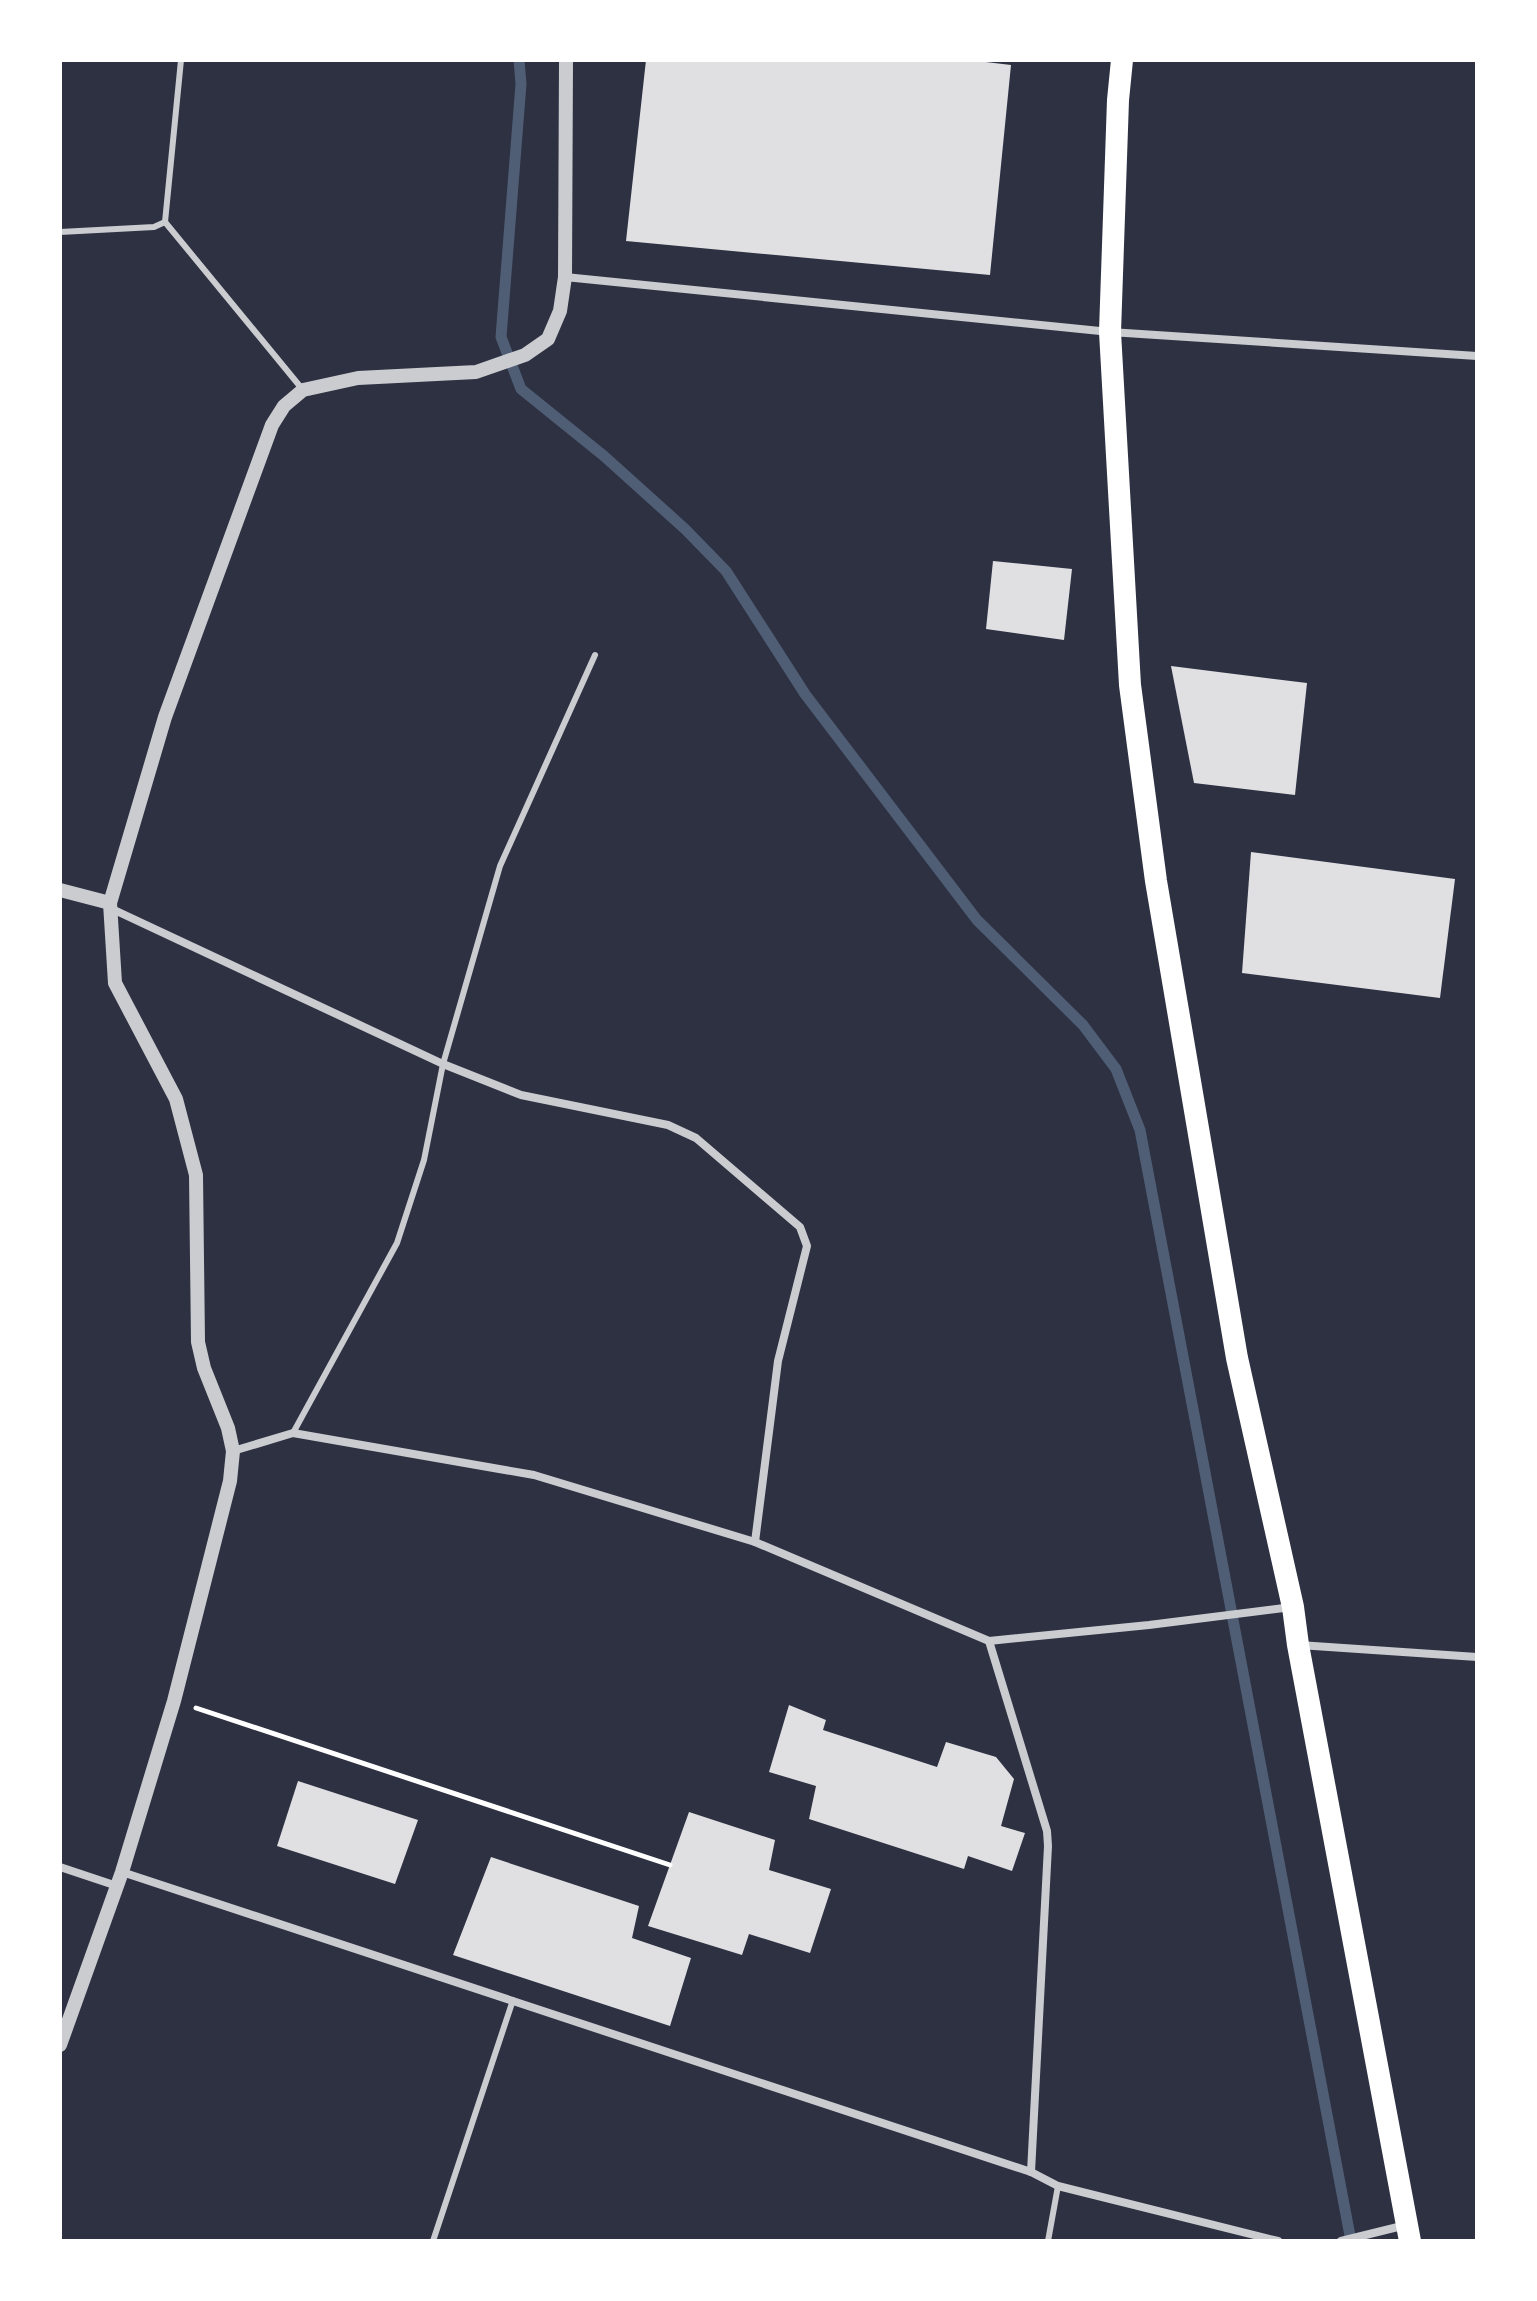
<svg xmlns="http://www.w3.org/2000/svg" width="1537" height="2301" viewBox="0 0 1537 2301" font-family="'Space Grotesk',sans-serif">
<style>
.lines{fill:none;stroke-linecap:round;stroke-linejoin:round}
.stream{stroke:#4f5d75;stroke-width:11}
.building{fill:#e0e0e3}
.path{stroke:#fff;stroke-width:5}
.service{stroke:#caccd0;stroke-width:6}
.minor{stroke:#caccd0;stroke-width:8}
.tertiary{stroke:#caccd0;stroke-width:14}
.trunk{stroke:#fff;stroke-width:22}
</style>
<rect width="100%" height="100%" fill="#2d3142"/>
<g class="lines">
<polyline class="stream" points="519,60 521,84 501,337 521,389 604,456 685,529 726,571 805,694 977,920 1083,1025 1116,1069 1140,1130 1351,2241"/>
</g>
<g class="building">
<polygon points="646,60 969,60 1011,65 990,275 626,241"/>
<polygon points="993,561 1072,569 1064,640 986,629"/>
<polygon points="1171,666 1307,683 1295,795 1194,783"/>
<polygon points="1251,852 1455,879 1440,998 1242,973"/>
<polygon points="789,1705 826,1720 823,1730 937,1767 946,1742 996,1757 1014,1779 1001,1826 1025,1833 1012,1871 968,1856 964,1869 809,1819 816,1786 769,1772"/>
<polygon points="298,1781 418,1820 395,1884 277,1846"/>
<polygon points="689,1812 775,1840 769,1870 831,1889 810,1953 749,1934 742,1955 648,1926"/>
<polygon points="491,1857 639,1906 632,1938 691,1958 670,2026 453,1955"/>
</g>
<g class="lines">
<polyline class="path" points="196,1708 670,1865"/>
<g class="service">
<polyline points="165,222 303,390"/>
<polyline points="60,232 154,227 165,222 181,60"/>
<polyline points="293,1433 397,1243 424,1160 443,1064 500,866 595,655"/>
<polyline points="433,2241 513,2000"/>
<polyline points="1048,2241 1058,2186"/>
</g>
<g class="minor">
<polyline points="565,277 1110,332 1477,356"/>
<polyline points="110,908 443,1064 521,1095 668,1125 696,1138 800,1227 807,1246 778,1361 755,1542"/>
<polyline points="233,1451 293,1433 534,1475 755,1542 989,1641 1149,1625 1292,1607"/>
<polyline points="989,1641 1047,1831 1048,1846 1031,2172"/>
<polyline points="1299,1645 1477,1657"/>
<polyline points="60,1867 117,1886"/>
<polyline points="122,1872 1031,2172 1058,2186 1278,2241"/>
<polyline points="1341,2241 1406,2225"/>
</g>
<g class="tertiary">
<polyline points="60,890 110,903"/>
<polyline points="60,2045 122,1872 174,1701 230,1481 233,1451 228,1428 204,1368 198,1342 196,1175 176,1099 115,983 110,903 165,717 272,425 284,406 303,390 358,378 476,372 525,355 548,339 560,311 565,277 566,60"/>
</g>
<polyline class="trunk" points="1122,60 1118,100 1110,332 1130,685 1156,881 1237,1358 1293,1607 1298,1645 1410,2241"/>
</g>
<rect width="1537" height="2301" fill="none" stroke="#ffffff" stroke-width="124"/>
</svg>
